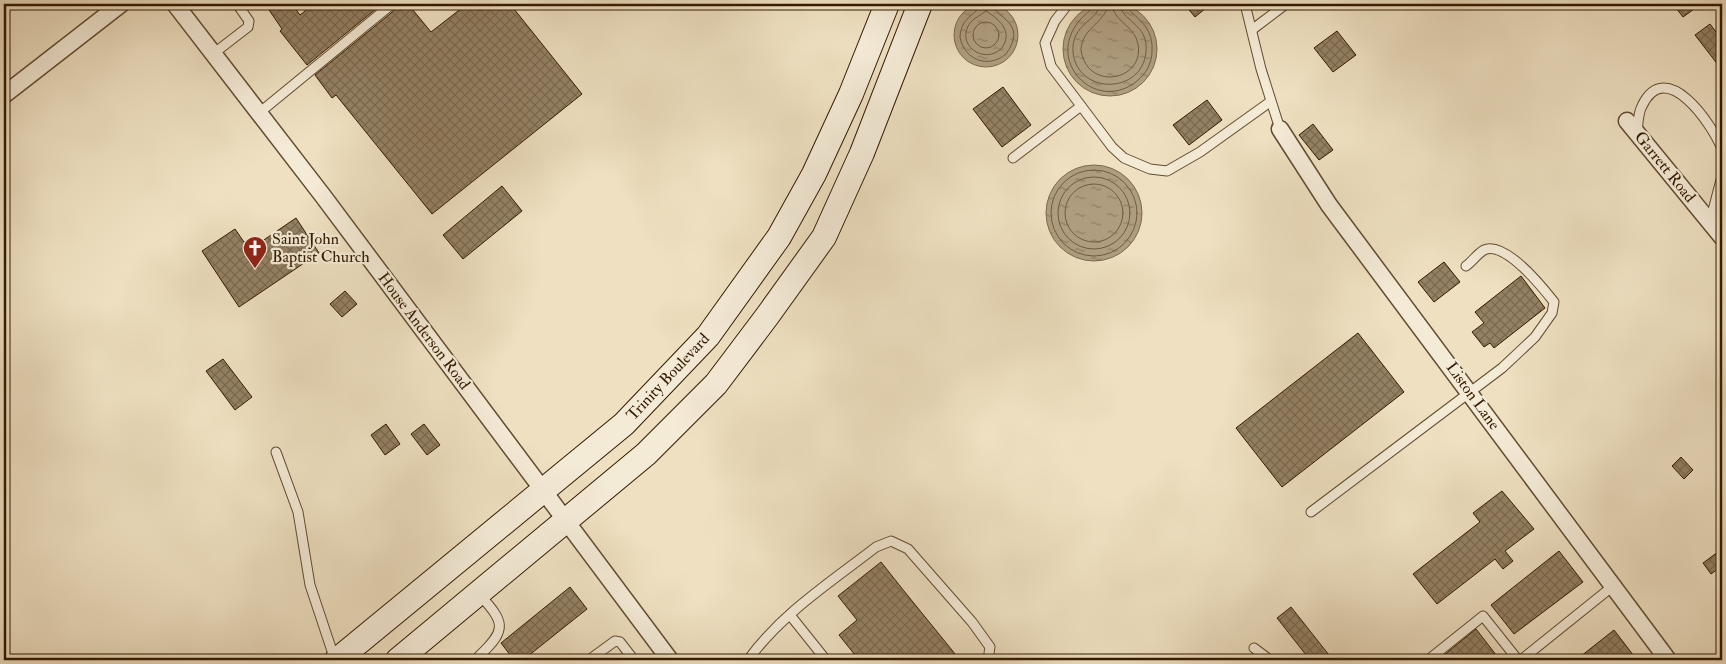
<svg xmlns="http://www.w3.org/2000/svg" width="1726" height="664" viewBox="0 0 1726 664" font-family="'IM FELL Double Pica',serif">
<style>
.water{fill:url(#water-ripples);stroke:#7d694c}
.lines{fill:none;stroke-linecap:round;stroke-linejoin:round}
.shore{stroke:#705c40;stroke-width:1}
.building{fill:url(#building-cross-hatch);stroke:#331a00}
.service-casing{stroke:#624c30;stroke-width:11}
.minor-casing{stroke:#624c30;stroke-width:19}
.secondary-casing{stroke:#331a00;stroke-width:26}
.service{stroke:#f4ebd7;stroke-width:9}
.minor{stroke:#f4ebd7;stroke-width:16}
.secondary{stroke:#f4ebd7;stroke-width:24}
.labels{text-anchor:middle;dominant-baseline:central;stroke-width:4.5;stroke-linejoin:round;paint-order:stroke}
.street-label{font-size:16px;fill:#331a00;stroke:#f4ebd7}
.poi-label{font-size:16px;fill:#331a00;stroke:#f4ebd7;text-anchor:start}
</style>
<defs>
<pattern id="water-ripples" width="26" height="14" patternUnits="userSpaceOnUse" patternTransform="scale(1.25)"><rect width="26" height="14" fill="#ae9d7f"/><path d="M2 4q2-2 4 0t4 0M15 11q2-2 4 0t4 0" fill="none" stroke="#8e7f66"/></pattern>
<pattern id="building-cross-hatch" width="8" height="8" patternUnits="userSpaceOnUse" patternTransform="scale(1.25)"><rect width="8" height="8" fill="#948164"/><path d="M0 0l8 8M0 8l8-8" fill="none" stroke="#796950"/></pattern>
</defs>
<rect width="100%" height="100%" fill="#eee0c1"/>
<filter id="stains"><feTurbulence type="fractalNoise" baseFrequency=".004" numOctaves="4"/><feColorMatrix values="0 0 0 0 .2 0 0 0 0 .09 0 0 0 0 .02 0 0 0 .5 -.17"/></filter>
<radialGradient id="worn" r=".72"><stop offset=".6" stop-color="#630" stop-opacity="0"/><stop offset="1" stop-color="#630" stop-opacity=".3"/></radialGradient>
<g class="water">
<circle cx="1110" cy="49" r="47"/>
<circle cx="986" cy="35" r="32"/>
<circle cx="1094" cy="213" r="48"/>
</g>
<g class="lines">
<g class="shore">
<path d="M980 4C979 15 961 15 960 37 964 60 988 69 1006 54 1029 22 994 18 993 4"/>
<path d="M1094 4 1092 9C1034 52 1093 117 1137 81 1146 74 1152 63 1152 51 1154 21 1127 15 1126 4"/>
<path d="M1100 4C1099 21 1071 23 1073 52 1077 95 1142 95 1146 52 1149 23 1120 21 1120 4"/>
<path d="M1108 7H1112C1117 23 1135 27 1138 44 1145 81 1087 92 1081 50 1082 29 1101 25 1108 7Z"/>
<path d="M986 11C1000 20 1014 32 1001 49 983 65 955 44 970 23 974 18 981 15 986 11Z"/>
<circle cx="986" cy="35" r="13"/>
<circle cx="1094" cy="213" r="43"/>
<circle cx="1094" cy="213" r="36"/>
<circle cx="1094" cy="213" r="29"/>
</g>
</g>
<g class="building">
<polygon points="265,4 292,4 300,15 314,4 382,4 307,65 280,31 282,29"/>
<polygon points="398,4 408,4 431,32 467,4 510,4 582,94 432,214 336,95 332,98 315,75 396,9"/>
<polygon points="1184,4 1211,4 1195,17"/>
<polygon points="1673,4 1701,4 1683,17"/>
<polygon points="1710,24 1722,40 1722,70 1695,35"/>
<polygon points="1337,31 1356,55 1333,72 1314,48"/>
<polygon points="1003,87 1031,125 1002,147 973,109"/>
<polygon points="1207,100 1222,120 1189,145 1173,125"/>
<polygon points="1313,124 1333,150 1319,160 1299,135"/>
<polygon points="502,186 522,211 463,259 443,235"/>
<polygon points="296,218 319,253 239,307 202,251 235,229 244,242 247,240 252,248"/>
<polygon points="1444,262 1460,282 1434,302 1418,282"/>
<polygon points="1521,276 1545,308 1494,348 1490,343 1484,347 1472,332 1484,323 1475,312"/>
<polygon points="345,291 357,304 342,317 330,304"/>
<polygon points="1358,333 1404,392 1282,487 1236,428"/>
<polygon points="223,359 252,397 235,410 206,371"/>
<polygon points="386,424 400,444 385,455 371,435"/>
<polygon points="424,424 440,445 427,455 411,434"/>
<polygon points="1681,457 1693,470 1684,479 1672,466"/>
<polygon points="1502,491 1534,529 1505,551 1513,561 1503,569 1495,559 1437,604 1413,574 1480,522 1473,513"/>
<polygon points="1722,549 1722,566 1711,574 1703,563"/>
<polygon points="1559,551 1583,582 1514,634 1491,605"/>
<polygon points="881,562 904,591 960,660 859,660 839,635 857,620 838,596"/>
<polygon points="570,587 587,609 523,660 514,660 501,643"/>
<polygon points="1291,607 1333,660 1310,660 1277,618"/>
<polygon points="1476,629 1500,660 1438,660"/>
<polygon points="1614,630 1637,660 1576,660"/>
</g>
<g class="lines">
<g class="service-casing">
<g id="service">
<polyline points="1068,4 1055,21 1045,43 1051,66 1112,147 1124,158 1150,169 1167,171 1200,152 1270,102"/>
<polyline points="1245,4 1261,69 1280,129"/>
<polyline points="1253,29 1286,4"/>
<polyline points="213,54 248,27 249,21 237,4"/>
<polyline points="259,113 392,4"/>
<path d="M1637 133C1638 124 1638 113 1642 106 1666 56 1712 124 1722 149"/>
<polyline points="1013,158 1081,106"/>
<polyline points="1710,222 1722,176"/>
<polyline points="276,452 298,512 310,585 335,660"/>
<path d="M1311 512 1502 368 1535 337 1552 313 1554 302C1543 288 1505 240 1484 250 1478 253 1472 262 1466 266"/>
<polyline points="790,615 826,660"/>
<polyline points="1254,648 1270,660"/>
<path d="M479 656C508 629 504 622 480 595"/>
<polyline points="589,660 615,641 620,642 634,660"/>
<path d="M748 660C781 614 831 582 876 547L891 541 908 549 972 622 990 647 988 660"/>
<polyline points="1428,660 1483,616 1518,660"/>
<polyline points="1521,660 1613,586"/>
</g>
</g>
<g class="minor-casing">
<g id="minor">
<polyline points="175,4 323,196 670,660"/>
<polyline points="4,95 121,4"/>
<polyline points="1627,121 1722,237"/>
<polyline points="1280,129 1329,205 1668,660"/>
</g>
</g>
<g class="secondary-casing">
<g id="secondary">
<polyline points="337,660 624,424 708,336 779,237 814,174 851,94 887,4"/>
<polyline points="398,660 646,454 716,384 768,315 824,237 862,153 920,4"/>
</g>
</g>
<use href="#service" class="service"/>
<use href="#minor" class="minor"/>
<use href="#secondary" class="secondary"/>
</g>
<defs>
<g id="church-pin" transform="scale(1.25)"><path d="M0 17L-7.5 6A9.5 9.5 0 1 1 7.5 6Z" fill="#8f2418" stroke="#f4ebd7"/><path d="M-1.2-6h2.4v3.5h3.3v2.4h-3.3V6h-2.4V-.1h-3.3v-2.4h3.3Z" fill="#fff"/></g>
</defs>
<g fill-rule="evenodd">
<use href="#church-pin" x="255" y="248"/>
</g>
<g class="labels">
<g class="street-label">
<text transform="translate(1665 167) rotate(51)">Garrett Road</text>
<text transform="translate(424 331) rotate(53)">House Anderson Road</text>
<text transform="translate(668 377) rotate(-47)">Trinity Boulevard</text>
<text transform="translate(1473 396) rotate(54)">Liston Lane</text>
</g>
<g class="poi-label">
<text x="272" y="239">Saint John<tspan x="272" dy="18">Baptist Church</tspan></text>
</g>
</g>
<rect width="1726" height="664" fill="none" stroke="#eee0c1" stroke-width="20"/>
<rect x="5" y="5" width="1716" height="654" fill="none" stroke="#331a00" stroke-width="2.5"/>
<rect x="10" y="10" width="1706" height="644" fill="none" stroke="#331a00"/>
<rect width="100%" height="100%" filter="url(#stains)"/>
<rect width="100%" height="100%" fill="url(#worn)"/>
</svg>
